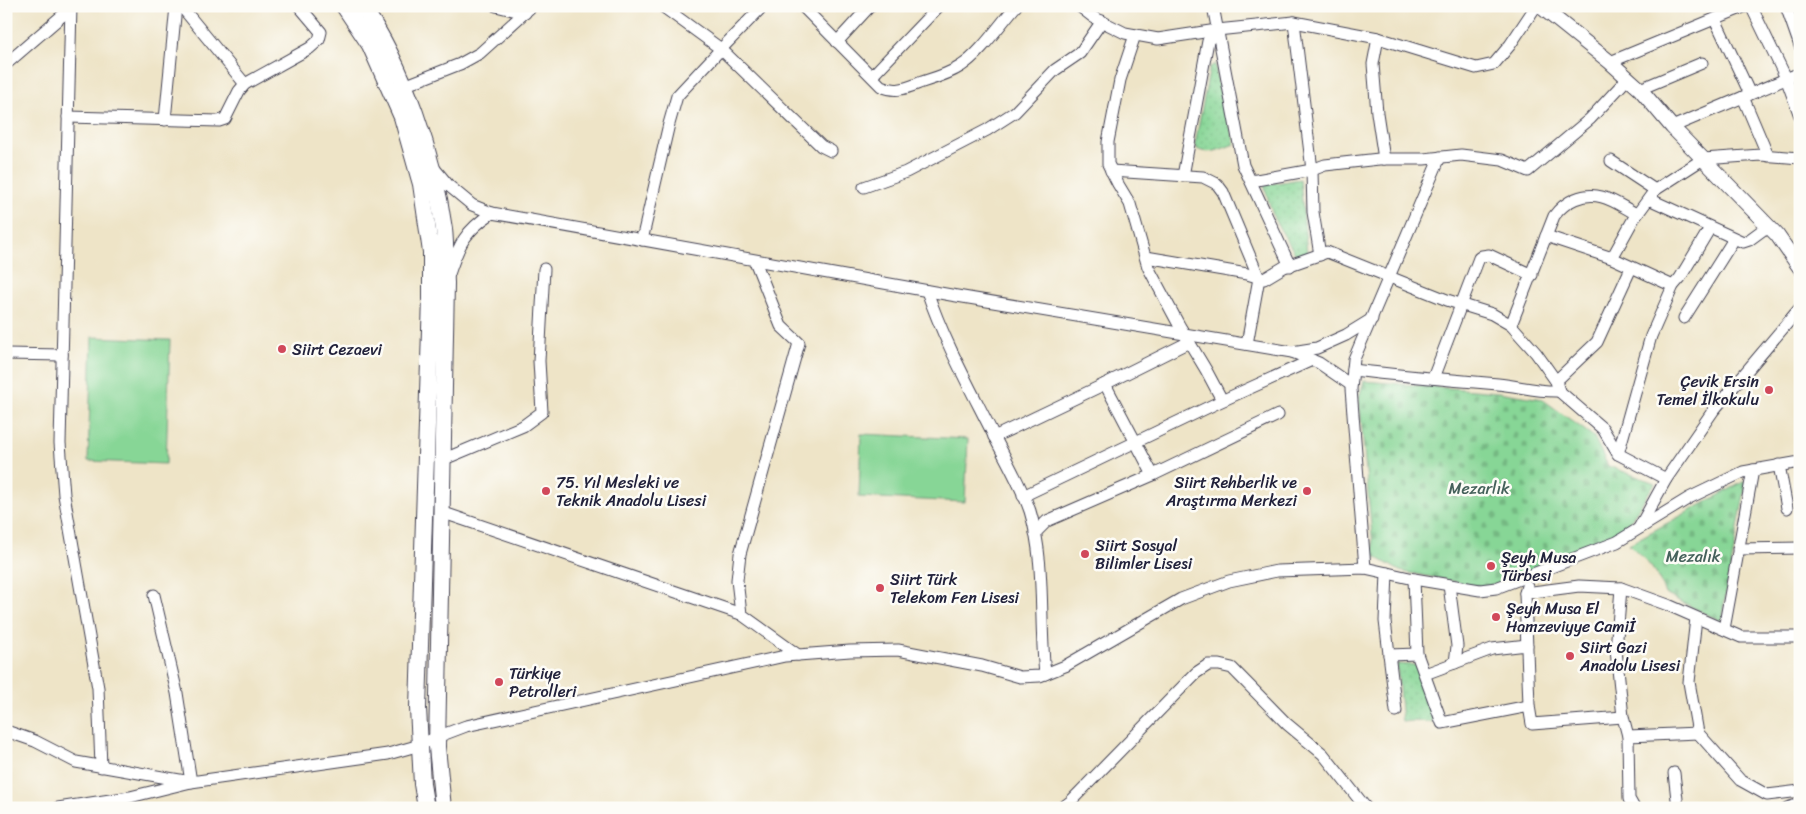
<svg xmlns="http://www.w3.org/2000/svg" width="1806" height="814" viewBox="0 0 1806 814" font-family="Sriracha,sans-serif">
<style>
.green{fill:#87d696;stroke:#547c68}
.cemetery{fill:url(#cemetery-stones);stroke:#547c68}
.park{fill:url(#park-dots);stroke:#547c68}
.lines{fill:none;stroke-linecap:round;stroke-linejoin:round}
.minor-casing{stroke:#413f50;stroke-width:13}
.major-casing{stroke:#413f50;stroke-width:16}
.highway-casing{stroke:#413f50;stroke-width:18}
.minor{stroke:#fff;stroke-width:11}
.major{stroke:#fff;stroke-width:14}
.highway{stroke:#fff;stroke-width:16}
.poi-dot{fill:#d1495b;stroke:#fdfcf7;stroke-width:2}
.labels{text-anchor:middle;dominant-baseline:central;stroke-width:5;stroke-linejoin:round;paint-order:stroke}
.poi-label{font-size:16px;fill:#22223b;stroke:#fdfcf7;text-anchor:start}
.park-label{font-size:16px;fill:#45615b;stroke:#fdfcf7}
</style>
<defs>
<pattern id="cemetery-stones" width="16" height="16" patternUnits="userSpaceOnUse" patternTransform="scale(1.25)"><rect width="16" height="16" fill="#87d696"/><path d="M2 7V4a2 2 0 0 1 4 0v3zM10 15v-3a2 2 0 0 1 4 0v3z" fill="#74b782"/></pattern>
<pattern id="park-dots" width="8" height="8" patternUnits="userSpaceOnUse" patternTransform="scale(1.25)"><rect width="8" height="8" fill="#87d696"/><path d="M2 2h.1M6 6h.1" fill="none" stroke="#74b782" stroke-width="1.8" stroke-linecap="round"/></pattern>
</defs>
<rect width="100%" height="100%" fill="#fdfcf7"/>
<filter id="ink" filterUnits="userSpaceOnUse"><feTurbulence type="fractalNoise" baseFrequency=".02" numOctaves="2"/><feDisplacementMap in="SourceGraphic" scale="10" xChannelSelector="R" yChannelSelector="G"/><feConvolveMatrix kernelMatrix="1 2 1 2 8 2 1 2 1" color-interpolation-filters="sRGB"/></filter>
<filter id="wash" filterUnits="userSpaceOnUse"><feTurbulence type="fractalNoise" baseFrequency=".0096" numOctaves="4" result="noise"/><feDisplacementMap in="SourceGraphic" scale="20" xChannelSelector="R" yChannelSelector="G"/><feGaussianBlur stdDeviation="1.12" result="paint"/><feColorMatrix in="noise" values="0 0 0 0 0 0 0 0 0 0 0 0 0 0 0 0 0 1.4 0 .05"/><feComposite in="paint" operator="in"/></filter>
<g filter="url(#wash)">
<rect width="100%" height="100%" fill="#eee4c7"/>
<g class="green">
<polygon points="92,337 170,340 166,464 88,461"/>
<polygon points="861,434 968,439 965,502 859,497"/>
</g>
<g class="cemetery">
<polygon points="1364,381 1498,392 1542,399 1594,437 1608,466 1655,483 1624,530 1529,575 1483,587 1400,571 1374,556 1359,397"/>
<path d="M1745 481 1746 484 1721 621 1665 594C1659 572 1645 559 1629 544Z"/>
</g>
<g class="park">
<path d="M1215 64 1218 83 1235 144C1222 148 1210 156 1197 149L1195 144 1210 67Z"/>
<polygon points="1300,179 1307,253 1296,255 1274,219 1264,185"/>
<polygon points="1397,664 1415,665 1424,676 1433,722 1412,721 1402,722"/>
</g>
</g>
<g filter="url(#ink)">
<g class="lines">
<g class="minor-casing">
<g id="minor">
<polyline points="71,6 60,443 64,495 98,688 101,767"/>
<polyline points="181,6 245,84"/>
<polyline points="496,6 525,13"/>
<polyline points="662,6 721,49 821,146 831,151"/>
<path d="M802 6 881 86C897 93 906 88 922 82 935 78 949 74 961 66 980 54 1000 24 1016 6"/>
<polyline points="1079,6 1093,17 1125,33 1158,39 1217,30 1294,22 1378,38 1476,68 1494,64 1510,45 1536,6"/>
<polyline points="1213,6 1243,165 1290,266"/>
<polyline points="1751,6 1786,78 1800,116"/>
<polyline points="1786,6 1800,46"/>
<polyline points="1715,19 1750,94"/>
<polyline points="1294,22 1312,170 1313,212 1320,255"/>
<polyline points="1135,35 1120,80 1108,142 1108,164 1118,184 1130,204 1148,267 1179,325 1206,370 1222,400"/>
<polyline points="1378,38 1373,64 1377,113 1384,159"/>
<polyline points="837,42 870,6"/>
<polyline points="1610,62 1746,6"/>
<polyline points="6,64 71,8"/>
<polyline points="872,76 938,7"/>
<polyline points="404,86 460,64 480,53 532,6"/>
<polyline points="1640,89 1702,63"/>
<polyline points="1743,97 1768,156"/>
<polyline points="68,117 219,121 225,119 239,91 245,84 310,48 319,40 321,32 299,6"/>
<polyline points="165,120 176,6"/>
<polyline points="1672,127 1800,73"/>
<polyline points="1611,161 1655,190"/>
<path d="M434 168 449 186 472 205 492 213C465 231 459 244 449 274"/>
<polyline points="1111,171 1203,177 1217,184 1223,192 1259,278 1247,344"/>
<polyline points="1183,176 1208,41 1217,30"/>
<polyline points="1251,181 1312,170 1325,165 1379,159 1424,159 1461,155 1502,160 1528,171 1590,119 1628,78"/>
<polyline points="864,187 906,172 987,130 1015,112 1055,70 1080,53 1102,21"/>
<polyline points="1649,199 1743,242 1749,240 1768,226"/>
<polyline points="492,213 951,295 1292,352"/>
<polyline points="1546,236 1612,258 1673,286"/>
<polyline points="642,240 669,124 677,96 721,49 763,6"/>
<polyline points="1146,257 1247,274 1264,279 1284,267 1327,252 1447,300 1492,314 1511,325 1536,353 1556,381 1559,391 1603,429 1618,454 1666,479 1639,528"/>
<polyline points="1612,258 1633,220 1655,190 1703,159 1761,155 1800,158"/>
<polyline points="755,261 781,326 799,343 740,554 737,580 741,614 798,655"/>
<path d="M927 291C944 341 970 388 994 436 1006 460 1021 485 1030 511 1046 563 1039 620 1045 674"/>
<polyline points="1684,318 1734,239"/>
<path d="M1511 325 1554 216C1565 201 1583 192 1602 197 1614 200 1626 209 1637 214"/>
<polyline points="6,354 62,355"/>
<path d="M1353 370C1402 376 1450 380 1498 384 1519 386 1538 392 1559 391"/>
<polyline points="1433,378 1479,258 1482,256 1489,255 1532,275"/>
<polyline points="1556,381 1597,342 1631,268"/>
<polyline points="1105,384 1153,475"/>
<polyline points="1351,385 1319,363 1292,352 1317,348 1346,335 1372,319"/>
<polyline points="994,437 1105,384 1189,342"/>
<polyline points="1618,454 1651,336 1673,286 1680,278 1710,228"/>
<polyline points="442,460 523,426 542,412 539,361 544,269"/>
<polyline points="1779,465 1787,508"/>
<polyline points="1666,479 1713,411 1800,308"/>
<polyline points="1023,496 1217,403 1312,360"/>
<polyline points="441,512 741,614"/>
<polyline points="1035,533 1047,521 1153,475 1278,415"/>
<polyline points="1738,549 1800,548"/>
<polyline points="1365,568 1351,389 1354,359 1440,157"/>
<polyline points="1387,573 1385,621 1396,711"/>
<polyline points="1414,579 1417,654 1442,723 1529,706 1532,724 1623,717"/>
<polyline points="1449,585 1457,646 1455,663"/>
<polyline points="1527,586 1525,593 1529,706"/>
<polyline points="1621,588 1616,650 1623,717 1628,736 1629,799 1634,808"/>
<polyline points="1525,593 1579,586 1621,588 1668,605 1741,637 1800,637"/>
<polyline points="1696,618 1689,682 1698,733 1740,780 1767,795 1800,791"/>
<polyline points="1724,629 1753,470"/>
<polyline points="1389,655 1417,654"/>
<polyline points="1425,674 1492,649 1527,645"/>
<polyline points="6,731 35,741 76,762 191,782 177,693 154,595"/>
<polyline points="1628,736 1698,733"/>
<polyline points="1674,773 1678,808"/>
<polyline points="58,808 130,797 191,782 388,754 420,745 437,737 466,726 785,656 850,651 898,650 982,666 1020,677 1040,676 1065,666 1181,599 1229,581 1277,571 1365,568 1414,579 1480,590 1496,588 1617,542 1689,498 1743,472 1800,462"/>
<polyline points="1062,808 1070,802 1196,673 1208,665 1219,665 1232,668 1287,724 1323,754 1366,808"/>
<polyline points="1787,808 1800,804"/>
</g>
</g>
<g class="major-casing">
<polyline id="major" points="1540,6 1610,62 1640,89 1672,127 1777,235 1800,268"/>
</g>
<g class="highway-casing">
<g id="highway">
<polyline points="344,6 370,45 402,117 421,184 431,252 431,298 418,708 422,784 426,808"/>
<path d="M362 6C404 66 434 157 444 229 446 247 445 265 446 283L437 747 443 808"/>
</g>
</g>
<use href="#minor" class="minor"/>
<use href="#major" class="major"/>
<use href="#highway" class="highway"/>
</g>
</g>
<g class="poi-dot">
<circle cx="282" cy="349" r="5"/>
<circle cx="1769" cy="390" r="5"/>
<circle cx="546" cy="491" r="5"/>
<circle cx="1307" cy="491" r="5"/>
<circle cx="1085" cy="554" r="5"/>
<circle cx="1491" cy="566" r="5"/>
<circle cx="880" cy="588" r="5"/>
<circle cx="1496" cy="617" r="5"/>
<circle cx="1570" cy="656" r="5"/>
<circle cx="499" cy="682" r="5"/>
</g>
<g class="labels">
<g class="poi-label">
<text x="292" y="349">Siirt Cezaevi</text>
<text x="1759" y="381" text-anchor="end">Çevik Ersin<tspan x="1759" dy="18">Temel İlkokulu</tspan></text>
<text x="556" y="482">75. Yıl Mesleki ve<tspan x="556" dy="18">Teknik Anadolu Lisesi</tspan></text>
<text x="1297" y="482" text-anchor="end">Siirt Rehberlik ve<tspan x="1297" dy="18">Araştırma Merkezi</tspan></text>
<text x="1095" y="545">Siirt Sosyal<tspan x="1095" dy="18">Bilimler Lisesi</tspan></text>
<text x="1501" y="557">Şeyh Musa<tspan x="1501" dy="18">Türbesi</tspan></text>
<text x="890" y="579">Siirt Türk<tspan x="890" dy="18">Telekom Fen Lisesi</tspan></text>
<text x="1506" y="608">Şeyh Musa El<tspan x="1506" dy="18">Hamzeviyye Camiİ</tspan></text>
<text x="1580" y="647">Siirt Gazi<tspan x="1580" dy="18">Anadolu Lisesi</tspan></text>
<text x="509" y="673">Türkiye<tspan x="509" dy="18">Petrolleri</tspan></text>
</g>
<g class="park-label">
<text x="1479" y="488">Mezarlık</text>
<text x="1693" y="556">Mezalık</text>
</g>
</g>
<rect width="1806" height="814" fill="none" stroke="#fdfcf7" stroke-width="25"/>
</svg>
